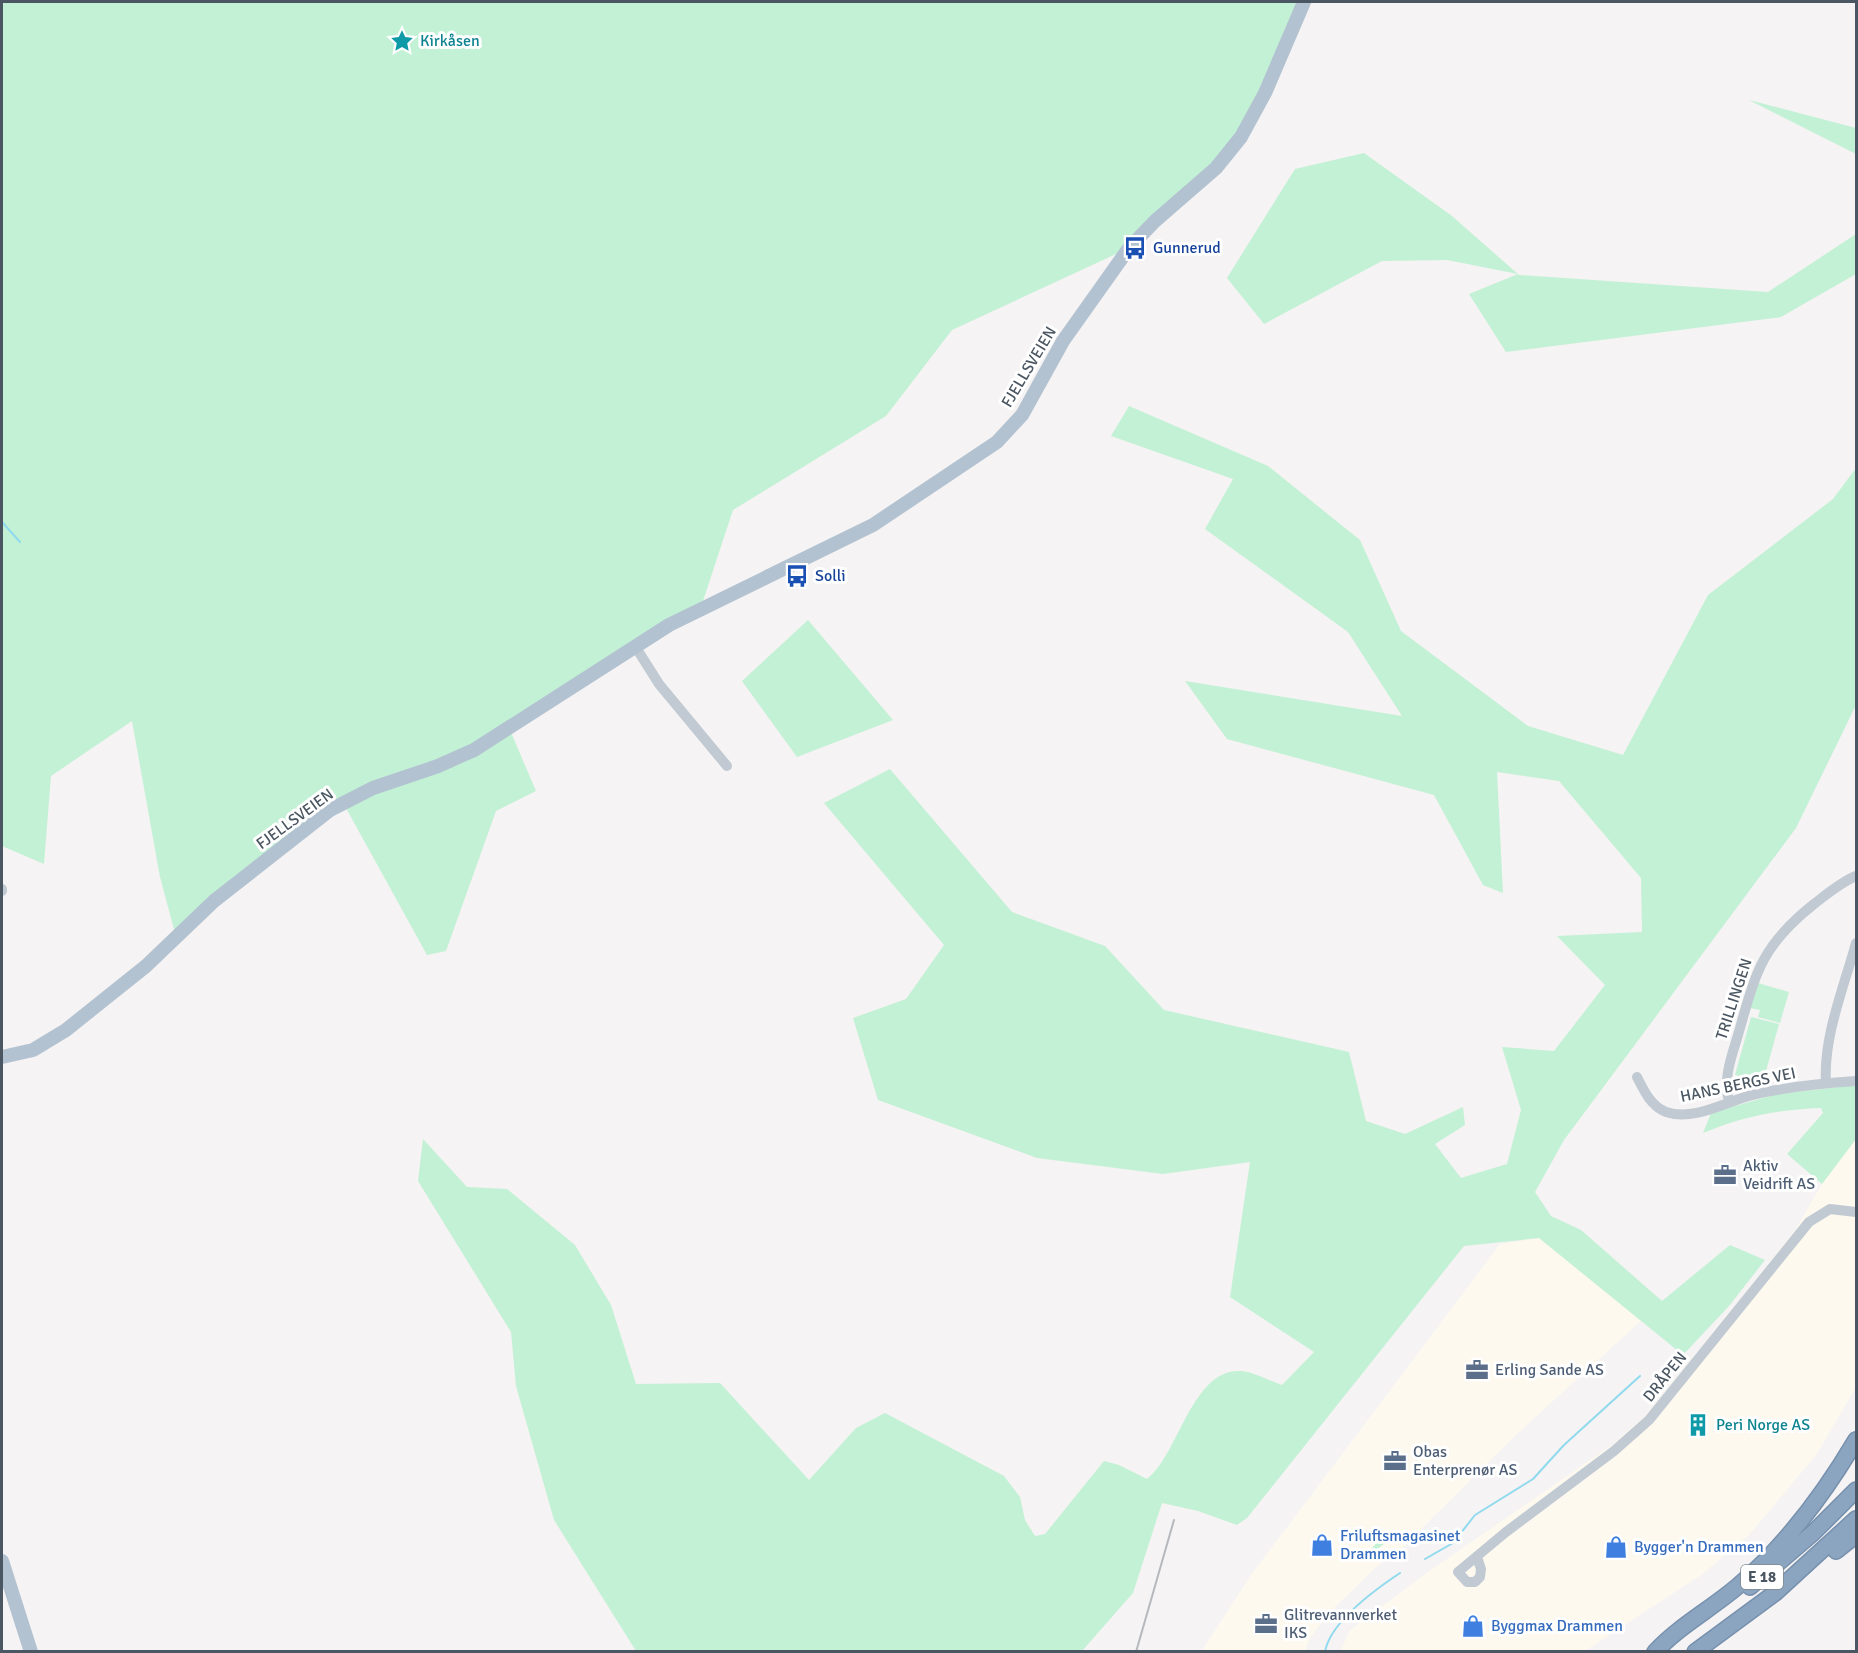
<svg xmlns="http://www.w3.org/2000/svg" width="1858" height="1653" viewBox="0 0 1858 1653" font-family="Signika,sans-serif">
<style>
.commercial{fill:#fdf9ef}
.green{fill:#c3f1d5}
.lines{fill:none;stroke-linecap:round;stroke-linejoin:round}
.stream{stroke:#90daee;stroke-width:2}
.highway-casing{stroke:#7690ad;stroke-width:18}
.minor{stroke:#c1cad2;stroke-width:10}
.major{stroke:#b3c2d1;stroke-width:14}
.highway{stroke:#8ba5c1;stroke-width:15}
.rail{stroke:#b5b8bd;stroke-width:2}
.labels{text-anchor:middle;dominant-baseline:central;stroke-width:6;stroke-linejoin:round;paint-order:stroke}
.shield{fill:#fff;stroke:#808990;stroke-width:1.5}
.shield-label{font-size:15px;font-weight:bold;fill:#4a5661}
.culture-label{font-size:16px;fill:#0d838f;stroke:#fff;text-anchor:start}
.transit-label{font-size:16px;fill:#164399;stroke:#fff;text-anchor:start}
.street-label{font-size:16px;fill:#4a5661;stroke:#fff}
.service-label{font-size:16px;fill:#4e5e75;stroke:#fff;text-anchor:start}
.shop-label{font-size:16px;fill:#366cbe;stroke:#fff;text-anchor:start}
</style>
<rect width="100%" height="100%" fill="#f5f3f3"/>
<g class="commercial">
<polygon points="1856,1139 1856,1387 1817,1454 1749,1535 1701,1575 1585,1651 1340,1652 1350,1630 1425,1574 1612,1445 1645,1416 1794,1232 1822,1184"/>
<polygon points="1539,1238 1641,1321 1518,1433 1403,1547 1376,1567 1329,1613 1310,1638 1305,1651 1201,1652 1251,1575 1500,1244"/>
</g>
<g class="green">
<polygon points="2,2 1308,2 1246,132 1129,248 952,330 886,416 733,510 699,613 510,730 536,791 496,811 446,951 427,955 341,799 175,933 160,877 132,721 51,776 44,864 2,846"/>
<polygon points="1749,100 1856,128 1856,154"/>
<polygon points="1364,153 1452,216 1519,275 1768,292 1856,234 1856,274 1781,317 1506,352 1469,294 1518,274 1447,260 1382,261 1264,324 1227,278 1295,169"/>
<path d="M1129 406 1268 466 1360 540 1401 631 1528 726 1623 755 1708 595 1833 499 1856 468V705L1796 828 1564 1140 1535 1192 1551 1216 1581 1230 1662 1301 1730 1245 1765 1260 1729 1306 1683 1355 1539 1238 1464 1246 1247 1518 1237 1525 1198 1511 1162 1503 1133 1593 1082 1651H636L554 1520 516 1386 511 1332 418 1181 423 1139 467 1187 507 1189 575 1245 611 1305 636 1384 720 1383 809 1480 856 1428 885 1413 1004 1476 1020 1497 1025 1520 1035 1536 1045 1534 1104 1461 1119 1465 1147 1479C1179 1454 1191 1372 1238 1371 1251 1370 1269 1381 1282 1385L1314 1352 1230 1297 1250 1162 1163 1174 1037 1158 878 1100 853 1018 906 999 944 945 824 803 890 769 1012 912 1105 946 1164 1010 1349 1052 1366 1121 1405 1134 1463 1107 1465 1125 1435 1144 1461 1178 1507 1164 1521 1110 1502 1047 1554 1051 1605 985 1557 936 1642 932 1641 878 1559 781 1497 772 1503 893 1483 885 1434 795 1227 739 1185 681 1402 716 1348 632 1205 529 1233 479 1111 436Z"/>
<polygon points="808,620 893,720 797,757 742,681"/>
<polygon points="1758,983 1789,992 1780,1023 1758,1017 1760,1010 1750,1008"/>
<polygon points="1751,1017 1779,1024 1763,1082 1735,1075"/>
<path d="M1856 1085V1139L1822 1184 1787 1154 1823 1113 1821 1108C1776 1110 1745 1116 1703 1133L1711 1113 1777 1094Z"/>
<polygon points="1386,1531 1393,1533 1394,1536 1371,1554 1369,1552"/>
</g>
<g class="lines">
<g class="stream">
<polyline points="2,522 20,542"/>
<polyline points="1425,1559 1453,1543 1475,1515 1533,1479 1564,1445 1640,1376"/>
<path d="M1325 1652C1330 1622 1376 1589 1400 1573"/>
</g>
<g class="highway-casing">
<g id="highway">
<polyline points="1836,1551 1856,1535"/>
<polyline points="1750,1587 1813,1533 1856,1490"/>
<path d="M1655 1652C1679 1626 1711 1609 1738 1586 1786 1545 1824 1494 1856 1440"/>
<polyline points="1695,1652 1775,1593 1856,1519"/>
</g>
</g>
<g class="minor">
<polyline points="635,646 659,684 727,766"/>
<polyline points="2,891 2,889"/>
<path d="M1637 1077C1644 1091 1651 1106 1666 1112 1695 1122 1728 1100 1756 1094 1789 1087 1822 1083 1856 1081"/>
<path d="M1826 1083C1823 1037 1844 987 1856 943"/>
<path d="M1729 1102C1723 1078 1731 1058 1738 1035 1756 972 1761 946 1814 904 1827 894 1841 882 1856 876"/>
<polyline points="1477,1557 1481,1569 1480,1577 1475,1582 1467,1582 1458,1572 1506,1532 1614,1451 1649,1420 1809,1222 1830,1209 1856,1212"/>
</g>
<g class="major">
<polyline points="2,1057 33,1050 66,1030 146,966 214,901 330,810 373,788 438,766 474,750 669,625 873,525 997,442 1022,415 1063,341 1129,248 1155,221 1216,168 1241,137 1265,93 1304,2"/>
<polyline points="2,1561 31,1652"/>
</g>
<use href="#highway" class="highway"/>
<polyline class="rail" points="1136,1652 1174,1520"/>
</g>
<defs>
<g id="sight-bare" transform="scale(1.8)"><path d="M0-6L1.8-2.2L6-1.7L2.9 1.2L3.7 5.4L0 3.3L-3.7 5.4L-2.9 1.2L-6-1.7L-1.8-2.2Z" fill="#0f9aa8" stroke="#fff" stroke-width="2.5" paint-order="stroke"/></g>
<g id="bus-bare" transform="scale(1.8)"><path d="M-5-6H5V4H4V6H2V4H-2V6H-4V4H-5ZM-3.5-4V0h7V-4ZM-3.5 1.2v1.5H-2V1.2ZM2 1.2v1.5H3.5V1.2Z" fill="#1a4fb4" stroke="#fff" stroke-width="2.5" paint-order="stroke"/></g>
<g id="office-bare" transform="scale(1.8)"><path d="M-6-3h4V-5.5h4V-3h4V5H-6ZM-1-4.5V-3h2v-1.5ZM-6 0V1H6V0Z" fill="#5c6f8a" stroke="#fff" stroke-width="2.5" paint-order="stroke"/></g>
<g id="building-bare" transform="scale(1.8)"><path d="M-4-6H4V6H1V3H-1V6H-4ZM-2.5-4.3h1.7v1.8h-1.7ZM.8-4.3h1.7v1.8H.8ZM-2.5-1h1.7V.8h-1.7ZM.8-1h1.7V.8H.8Z" fill="#0f9aa8" stroke="#fff" stroke-width="2.5" paint-order="stroke"/></g>
<g id="shop-bare" transform="scale(1.8)"><path d="M-5-2.5h2.3a2.7 3.5 0 0 1 5.4 0H5L5.5 6h-11ZM-1.5-2.5h3a1.5 2.3 0 0 0-3 0Z" fill="#3f7fe0" stroke="#fff" stroke-width="2.5" paint-order="stroke"/></g>
</defs>
<g fill-rule="evenodd">
<use href="#sight-bare" x="402" y="41"/>
<use href="#bus-bare" x="1135" y="248"/>
<use href="#bus-bare" x="797" y="576"/>
<use href="#office-bare" x="1725" y="1175"/>
<use href="#office-bare" x="1477" y="1370"/>
<use href="#building-bare" x="1698" y="1425"/>
<use href="#office-bare" x="1395" y="1461"/>
<use href="#shop-bare" x="1322" y="1545"/>
<use href="#shop-bare" x="1616" y="1547"/>
<use href="#office-bare" x="1266" y="1624"/>
<use href="#shop-bare" x="1473" y="1626"/>
</g>
<g class="labels">
<rect class="shield" x="1741" y="1565" width="42" height="24" rx="4.5"/>
<g class="shield-label">
<text x="1762" y="1577">E 18</text>
</g>
<g class="culture-label">
<text x="420" y="41">Kirkåsen</text>
<text x="1716" y="1425">Peri Norge AS</text>
</g>
<g class="transit-label">
<text x="1153" y="248">Gunnerud</text>
<text x="815" y="576">Solli</text>
</g>
<g class="street-label">
<text transform="translate(1029 367) rotate(-59)">FJELLSVEIEN</text>
<text transform="translate(295 819) rotate(-36)">FJELLSVEIEN</text>
<text transform="translate(1734 999) rotate(-72)">TRILLINGEN</text>
<text transform="translate(1738 1085) rotate(-12)">HANS BERGS VEI</text>
<text transform="translate(1665 1377) rotate(-51)">DRÅPEN</text>
</g>
<g class="service-label">
<text x="1743" y="1166">Aktiv<tspan x="1743" dy="18">Veidrift AS</tspan></text>
<text x="1495" y="1370">Erling Sande AS</text>
<text x="1413" y="1452">Obas<tspan x="1413" dy="18">Enterprenør AS</tspan></text>
<text x="1284" y="1615">Glitrevannverket<tspan x="1284" dy="18">IKS</tspan></text>
</g>
<g class="shop-label">
<text x="1340" y="1536">Friluftsmagasinet<tspan x="1340" dy="18">Drammen</tspan></text>
<text x="1634" y="1547">Bygger'n Drammen</text>
<text x="1491" y="1626">Byggmax Drammen</text>
</g>
</g>
<rect width="1858" height="1653" fill="none" stroke="#4a5661" stroke-width="6"/>
</svg>
